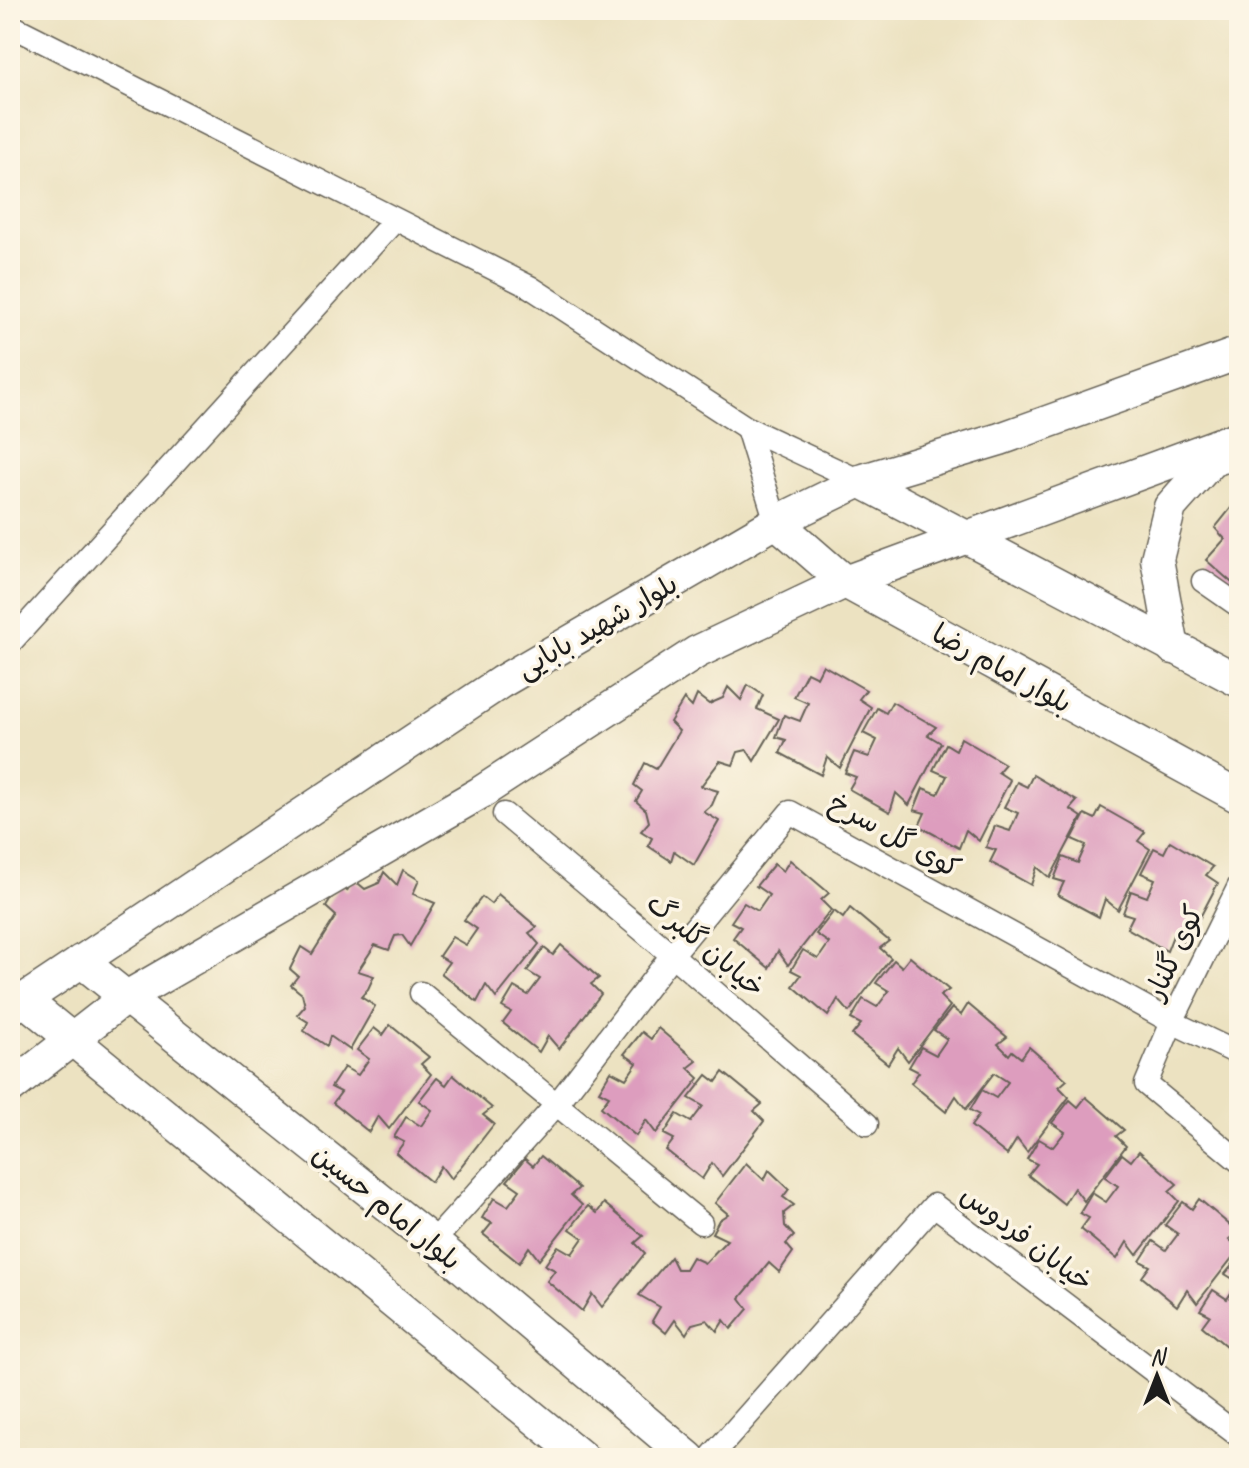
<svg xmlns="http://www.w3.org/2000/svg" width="1249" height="1468" viewBox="0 0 1249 1468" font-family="Caveat,'Playpen Sans Arabic',sans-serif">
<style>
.building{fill:#dd9dbe}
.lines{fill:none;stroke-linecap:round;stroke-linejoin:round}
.street-casing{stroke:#656156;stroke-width:25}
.secondary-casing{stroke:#656156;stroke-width:35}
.street{stroke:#fff;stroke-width:22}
.secondary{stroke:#fff;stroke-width:32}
.labels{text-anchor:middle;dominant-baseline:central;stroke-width:7;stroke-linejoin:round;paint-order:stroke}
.street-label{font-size:28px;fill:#1c1c1c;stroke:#fcf5e5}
</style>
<rect width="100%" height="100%" fill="#fcf5e5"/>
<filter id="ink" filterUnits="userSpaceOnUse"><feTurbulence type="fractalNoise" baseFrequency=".0125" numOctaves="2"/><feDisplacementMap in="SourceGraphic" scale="16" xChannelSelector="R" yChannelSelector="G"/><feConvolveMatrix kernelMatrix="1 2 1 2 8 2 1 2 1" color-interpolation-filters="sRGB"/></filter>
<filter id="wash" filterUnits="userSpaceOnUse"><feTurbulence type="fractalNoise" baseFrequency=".006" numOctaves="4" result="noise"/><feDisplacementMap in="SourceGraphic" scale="32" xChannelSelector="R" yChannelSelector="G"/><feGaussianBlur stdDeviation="1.8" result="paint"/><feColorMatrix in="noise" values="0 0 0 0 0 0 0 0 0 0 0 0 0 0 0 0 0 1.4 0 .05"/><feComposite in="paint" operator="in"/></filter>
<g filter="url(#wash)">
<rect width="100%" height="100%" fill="#ece2c1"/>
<g id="blocks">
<g class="building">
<polygon points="1239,498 1239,589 1206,560 1225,539 1215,528"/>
<polygon points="823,665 866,690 859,699 871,707 840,768 827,757 821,775 780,753 786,740 776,737 784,715 800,721 808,703 794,697 807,672 817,677"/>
<polygon points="748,685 763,695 757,709 779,719 754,761 747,750 738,752 733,765 720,761 701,786 718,791 712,805 704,812 719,821 694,865 674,851 671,861 648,846 652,838 641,831 649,822 646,810 636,801 642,791 634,785 645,763 656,769 679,731 670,722 684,699 692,707 697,695 709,704 723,698 728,687 741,700"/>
<polygon points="892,702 936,727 928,735 941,743 909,805 896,793 890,812 849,789 856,777 845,773 854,752 869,757 877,740 863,733 877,708 886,713"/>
<polygon points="961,738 1005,764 998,772 1010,780 979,841 966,830 959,848 919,826 925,813 914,810 923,788 938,794 947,776 933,770 946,744 956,750"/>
<polygon points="1033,775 1077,801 1070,809 1082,817 1050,878 1037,867 1031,885 990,862 996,850 986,847 995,826 1010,831 1018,813 1004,807 1017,782 1027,787"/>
<polygon points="1101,807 1145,832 1138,841 1150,849 1118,910 1105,899 1099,917 1058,895 1064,882 1054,879 1063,857 1078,863 1086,845 1072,839 1085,814 1095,819"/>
<polygon points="1170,841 1213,867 1206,875 1218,883 1186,944 1174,933 1167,951 1127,928 1133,916 1123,913 1131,891 1147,897 1155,879 1141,873 1154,848 1164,853"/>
<polygon points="790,860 829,893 821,900 831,910 788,965 778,951 769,968 733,938 741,927 731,922 744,903 758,911 769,895 756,886 774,864 783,871"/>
<polygon points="403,870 419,880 413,894 435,903 410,946 402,935 395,936 389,950 375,945 358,971 374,976 368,989 361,997 375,1006 350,1050 330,1036 327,1046 304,1031 308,1022 297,1015 305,1006 302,994 291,985 298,976 290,969 301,947 312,954 336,916 326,907 340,884 347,891 353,879 365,889 379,883 384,872 397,885"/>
<polygon points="498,894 537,927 529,933 539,944 496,998 486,985 477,1002 441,973 449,962 439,956 452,937 466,945 477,929 464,920 482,897 491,904"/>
<polygon points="850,908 889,941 880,948 891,958 849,1012 838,999 828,1016 793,986 801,975 791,970 803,950 818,959 829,943 816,934 834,911 843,918"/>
<polygon points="561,945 599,978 591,984 601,994 559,1049 548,1036 539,1052 503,1023 511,1012 502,1007 514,987 528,995 540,979 527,971 544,948 553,955"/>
<polygon points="910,957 949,990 940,996 950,1006 908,1061 898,1048 888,1064 852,1035 861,1024 851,1019 863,999 877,1007 889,991 876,983 894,960 902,967"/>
<polygon points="968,1004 1007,1037 998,1044 1009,1055 1012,1051 1021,1058 1029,1047 1067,1080 1059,1087 1069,1097 1027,1152 1017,1139 1007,1155 971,1126 979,1115 970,1110 982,1090 996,1098 1008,1082 994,1073 966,1109 956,1096 946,1112 911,1083 919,1072 909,1067 921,1047 936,1055 947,1039 934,1030 952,1008 961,1015"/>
<polygon points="390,1025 429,1057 421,1064 431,1074 389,1129 378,1116 369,1132 333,1103 341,1092 331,1087 344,1067 358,1075 369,1059 357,1050 374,1028 383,1035"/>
<polygon points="658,1028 697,1061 688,1068 699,1078 656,1133 646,1120 636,1136 601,1107 609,1096 599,1091 611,1071 626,1079 637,1063 624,1054 642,1032 651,1039"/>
<polygon points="723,1072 762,1104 754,1111 764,1121 722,1176 712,1163 702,1179 666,1150 674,1139 664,1134 677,1114 691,1122 703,1106 689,1098 707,1075 716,1082"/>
<polygon points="453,1075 492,1108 483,1115 494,1124 451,1179 441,1166 431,1182 396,1153 404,1142 394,1137 406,1117 421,1126 432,1110 419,1101 437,1078 446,1085"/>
<polygon points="1086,1097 1124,1130 1116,1136 1126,1146 1084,1201 1074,1188 1064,1204 1028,1175 1037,1164 1027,1159 1039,1139 1053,1147 1065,1132 1052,1123 1070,1100 1078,1107"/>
<polygon points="1139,1151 1177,1184 1169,1191 1179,1201 1137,1255 1127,1242 1117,1259 1081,1229 1089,1218 1080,1213 1092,1193 1106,1202 1118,1186 1105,1177 1122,1154 1131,1161"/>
<polygon points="541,1156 579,1188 571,1195 582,1205 539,1260 529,1247 519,1263 483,1234 492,1223 482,1218 494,1198 508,1206 520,1190 507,1181 525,1159 533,1166"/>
<polygon points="746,1163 764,1180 769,1170 789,1189 783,1197 794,1205 784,1213 785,1226 794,1236 786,1244 793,1252 779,1272 769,1263 740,1298 748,1309 731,1329 724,1320 717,1331 707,1320 692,1324 686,1334 675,1320 666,1333 652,1321 660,1307 639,1295 671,1257 677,1269 685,1269 692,1257 705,1263 727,1240 712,1233 719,1220 728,1214 715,1203"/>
<polygon points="1199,1199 1238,1232 1229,1239 1239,1249 1197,1303 1187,1290 1177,1306 1142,1277 1150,1266 1140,1261 1153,1241 1166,1250 1178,1234 1165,1225 1183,1202 1192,1209"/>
<polygon points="604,1203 643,1236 635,1243 645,1253 602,1307 592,1294 582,1311 547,1281 555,1270 545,1265 558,1246 572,1254 583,1238 570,1229 588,1206 597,1213"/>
<polygon points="1239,1257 1239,1353 1238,1356 1202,1326 1210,1315 1200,1310 1213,1290 1227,1299 1238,1282 1225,1274"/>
</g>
</g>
</g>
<g filter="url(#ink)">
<use href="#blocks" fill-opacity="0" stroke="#656156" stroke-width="2"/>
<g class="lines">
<g class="street-casing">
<g id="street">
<polyline points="10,25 530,287 747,428 860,481"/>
<polyline points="747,428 776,522"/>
<polyline points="1203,581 1239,606"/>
<polyline points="10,643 395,220"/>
<polyline points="504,814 672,955 867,1124"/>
<polyline points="1239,886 1172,1022 1239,1054"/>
<polyline points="421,993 701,1223"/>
<polyline points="433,1242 557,1104 672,955 790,812 1172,1022 1146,1084 1239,1161"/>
<polyline points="710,1458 934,1205 1239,1436"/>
</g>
</g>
<g class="secondary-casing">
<g id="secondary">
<polyline points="860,481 1239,681"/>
<polyline points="776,522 845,582 1239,797"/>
<polyline points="1173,648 1157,559 1170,507 1211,461 1233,453"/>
<polyline points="81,961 433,1242 689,1458"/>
<polyline points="23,999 583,1458"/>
<polyline points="10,1009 501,682 776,522 860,481 1000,439 1239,353"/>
<polyline points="10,1088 125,998 480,793 697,652 845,582 1239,437"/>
</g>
</g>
<use href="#street" class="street"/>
<use href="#secondary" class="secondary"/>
</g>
</g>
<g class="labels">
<g class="street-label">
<text transform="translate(597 626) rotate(-30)">بلوار شهید بابایی</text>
<text transform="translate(1002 668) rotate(29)">بلوار امام رضا</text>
<text transform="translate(895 835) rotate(29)">کوی گل سرخ</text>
<text transform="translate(706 945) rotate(40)">خیابان گلبرگ</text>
<text transform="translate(1174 952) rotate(-65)">کوی گلنار</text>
<text transform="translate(387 1207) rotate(39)">بلوار امام حسین</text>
<text transform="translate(1027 1238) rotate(37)">خیابان فردوس</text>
</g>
</g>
<rect width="1249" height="1468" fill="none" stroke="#fcf5e5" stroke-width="40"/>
<g transform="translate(1157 1376)" stroke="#fcf5e5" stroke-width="6" paint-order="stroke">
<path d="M0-6L14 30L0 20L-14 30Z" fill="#1c1c1c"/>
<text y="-12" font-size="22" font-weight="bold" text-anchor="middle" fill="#1c1c1c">N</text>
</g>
</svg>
